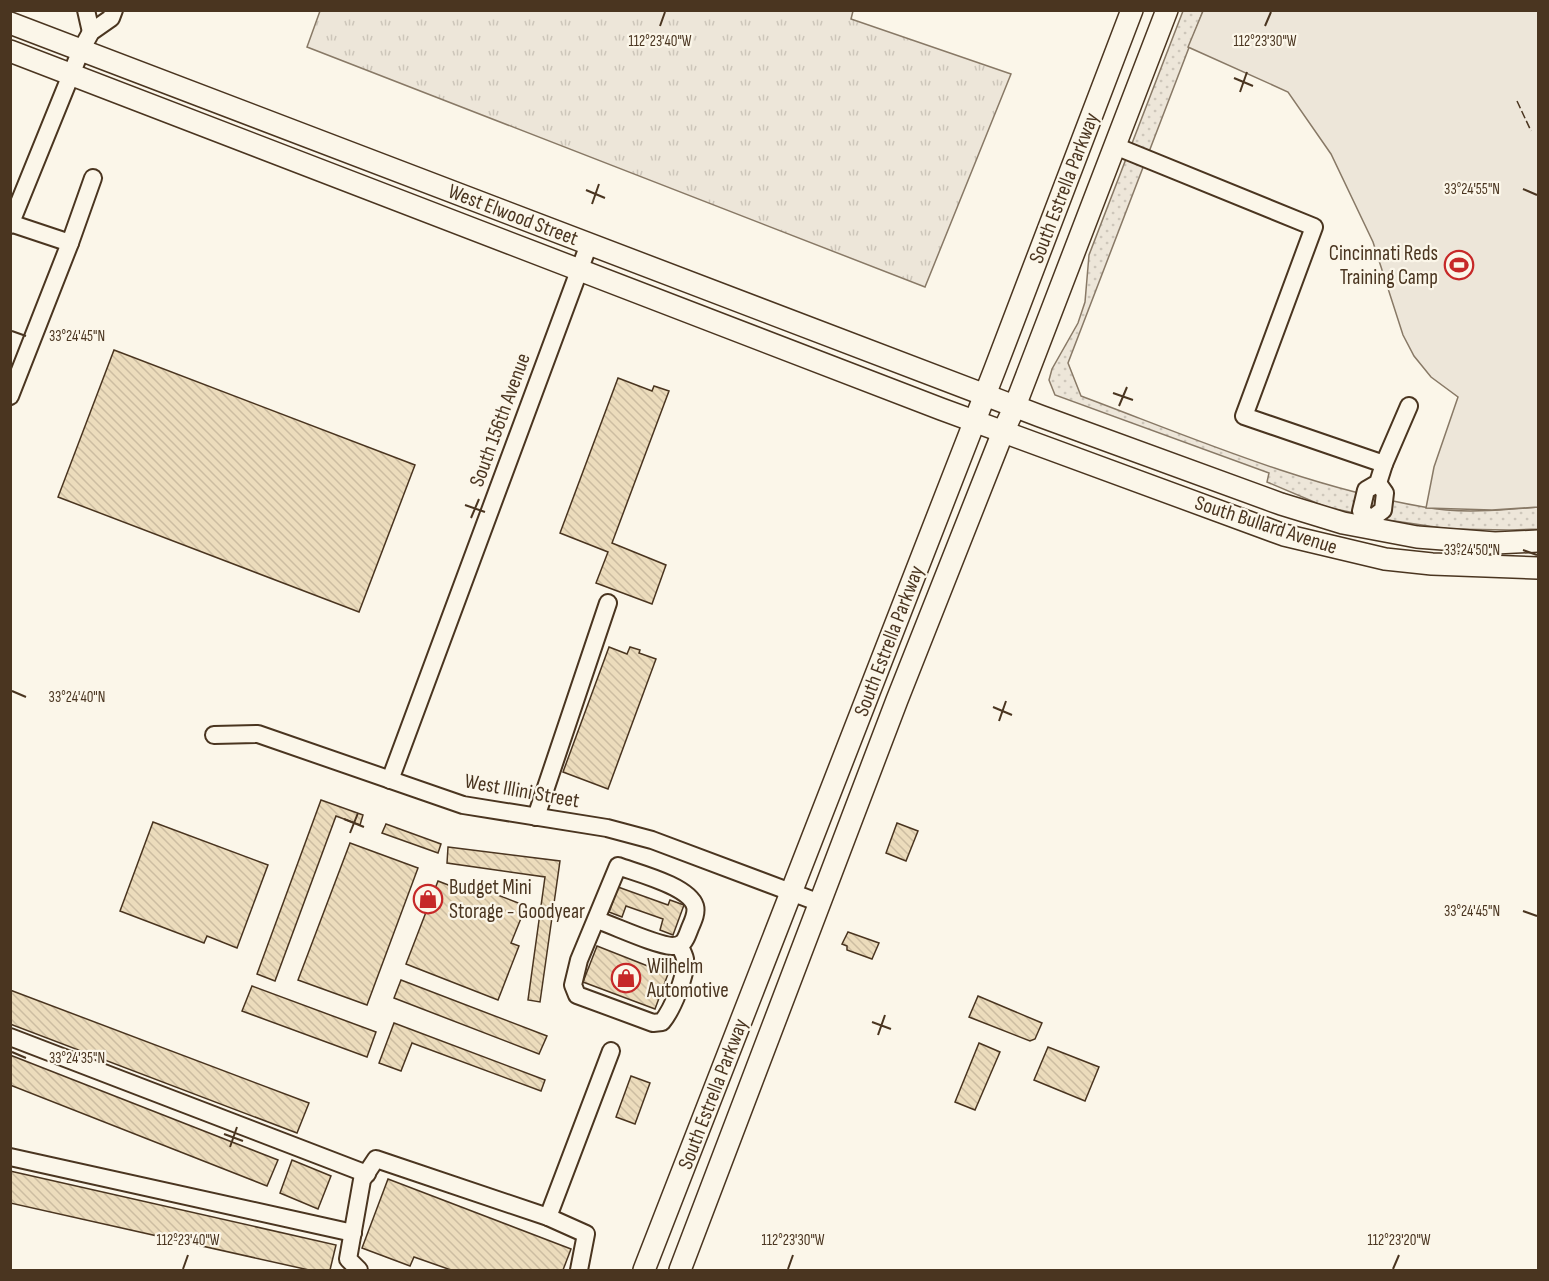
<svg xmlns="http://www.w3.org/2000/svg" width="1549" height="1281" viewBox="0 0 1549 1281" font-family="'Sofia Sans Condensed',sans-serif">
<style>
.grass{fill:url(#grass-tufts);stroke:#887966;stroke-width:1.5}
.garden{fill:url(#garden-dots);stroke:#887966;stroke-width:1.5}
.pitch{fill:#ede6d9;stroke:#887966;stroke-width:1.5}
.building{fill:url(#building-back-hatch);stroke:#4a3520;stroke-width:1.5}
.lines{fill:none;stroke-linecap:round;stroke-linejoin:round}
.minor-casing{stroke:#4a3520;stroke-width:20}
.major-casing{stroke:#4a3520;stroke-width:24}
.minor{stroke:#fbf6e9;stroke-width:16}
.major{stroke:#fbf6e9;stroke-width:21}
.fence{stroke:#4a3520;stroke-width:1.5;stroke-dasharray:8 3;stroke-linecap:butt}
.ticks{fill:none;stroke:#4a3520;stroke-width:2}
.labels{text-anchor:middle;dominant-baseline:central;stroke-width:4.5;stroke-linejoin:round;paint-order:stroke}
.street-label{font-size:21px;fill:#4a3520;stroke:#fbf6e9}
.poi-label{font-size:21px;fill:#4a3520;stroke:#fbf6e9;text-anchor:start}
.ticks-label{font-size:15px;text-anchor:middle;fill:#4a3520;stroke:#fbf6e9;stroke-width:4.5;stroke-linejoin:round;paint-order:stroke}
</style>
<defs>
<pattern id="grass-tufts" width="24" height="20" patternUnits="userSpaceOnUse" patternTransform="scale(1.5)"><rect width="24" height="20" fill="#ede6d9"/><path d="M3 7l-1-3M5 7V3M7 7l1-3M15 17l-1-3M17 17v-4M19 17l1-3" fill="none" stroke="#cdc6ba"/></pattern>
<pattern id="garden-dots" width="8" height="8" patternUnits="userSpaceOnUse" patternTransform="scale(1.5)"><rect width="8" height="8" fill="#ede6d9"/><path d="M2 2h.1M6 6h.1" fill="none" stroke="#cdc6ba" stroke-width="1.8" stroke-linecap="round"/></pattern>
<pattern id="building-back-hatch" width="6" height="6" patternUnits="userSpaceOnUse" patternTransform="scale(1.5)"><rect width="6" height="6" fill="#ecdcbc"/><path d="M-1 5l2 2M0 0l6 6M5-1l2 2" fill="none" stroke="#ccbda1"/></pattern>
</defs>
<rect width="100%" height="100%" fill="#fbf6e9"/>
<polygon class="grass" points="853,11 851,19 1011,74 925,287 307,47 320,11"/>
<path class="garden" d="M1183 11H1203L1068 363 1081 396C1193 438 1306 487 1424 507 1459 514 1503 510 1538 507V529L1509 530 1449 529 1388 520 1326 507 1267 482 1269 473 1055 395 1049 380 1052 369 1078 323 1085 302 1089 255Z"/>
<polygon class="pitch" points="1203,11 1538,11 1538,507 1492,510 1426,508 1434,467 1458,397 1431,377 1414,356 1403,335 1373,242 1331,154 1288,92 1188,47"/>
<g class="building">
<polygon points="114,350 415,465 359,612 58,497"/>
<polygon points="618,378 652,391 654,386 669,391 612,543 666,565 652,604 596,583 608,552 560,533"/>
<polygon points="609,647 627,654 630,647 640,650 639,653 656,659 608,789 563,772"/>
<polygon points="321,800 363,815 360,825 336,816 275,981 257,974"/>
<polygon points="153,822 268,865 237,948 207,936 204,943 120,911"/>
<polygon points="897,823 918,831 906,861 886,853"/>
<polygon points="386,824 441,844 438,853 382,833"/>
<polygon points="350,843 418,868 367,1005 298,980"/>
<polygon points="448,847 560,861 540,1002 528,1000 545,877 447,863"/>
<polygon points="438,881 474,895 477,887 526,906 511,943 519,946 498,1000 406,964"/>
<polygon points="618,887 668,905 670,900 684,905 673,935 660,930 663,919 626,906 622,917 609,912"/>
<polygon points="848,932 879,943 872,959 847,950 847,946 842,944"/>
<polygon points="597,946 668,974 655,1009 583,982"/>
<polygon points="401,980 547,1036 539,1054 394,998"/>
<polygon points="252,986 376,1032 367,1057 242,1011"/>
<polygon points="10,990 309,1103 297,1133 10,1024"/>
<polygon points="978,996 1042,1023 1035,1039 1030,1041 969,1017"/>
<polygon points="394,1023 545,1080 541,1091 412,1043 401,1071 379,1063"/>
<polygon points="979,1043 1000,1052 975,1110 955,1102"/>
<polygon points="1048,1047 1099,1067 1085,1101 1034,1080"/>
<polygon points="10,1055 278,1160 267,1186 10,1085"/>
<polygon points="631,1076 650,1083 635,1124 616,1117"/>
<polygon points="292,1160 331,1176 318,1209 280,1193"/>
<polygon points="10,1171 336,1245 330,1270 309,1270 10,1203"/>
<polygon points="388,1179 571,1249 563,1270 451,1270 414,1257 410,1266 362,1248"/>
</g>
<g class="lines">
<g class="minor-casing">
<g id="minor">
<polyline points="86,10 91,32"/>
<polyline points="1115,146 1314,227 1244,416 1384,464 1409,406"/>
<polyline points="13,224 70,243 93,178"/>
<polyline points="10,225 81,50 91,32 111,18 114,10"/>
<polyline points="10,396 70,243"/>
<polyline points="1371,519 1361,511 1366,490 1378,483 1384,464"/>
<polyline points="1370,528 1371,519 1383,510 1385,493 1378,483"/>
<polyline points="214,735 258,734 463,805 607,828 652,840 820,903"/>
<polyline points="390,780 589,244"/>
<polyline points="536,817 608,603"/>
<path d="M597 920C615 926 655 945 672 946 685 946 686 938 690 928 693 921 697 913 695 906 689 886 637 873 618 866L579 960 573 985 577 995 653 1023 662 1022C672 1010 687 975 685 959 684 954 681 949 679 945"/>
<polyline points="10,1037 367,1174"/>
<polyline points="10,1157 353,1233"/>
<polyline points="548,1217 611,1051"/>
<polyline points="359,1270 348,1259 362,1180 376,1159 548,1217 586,1234 579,1270"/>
</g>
</g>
<g class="major-casing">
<g id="major">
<polyline points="10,23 1040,416 1281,504 1343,523 1417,537 1495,543 1538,541"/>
<polyline points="10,51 941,409 1284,535 1385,559 1432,564 1538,568"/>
<polyline points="644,1270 995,369 1132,10"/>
<polyline points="680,1270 897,700 1003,432 1015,406 1167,10"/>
</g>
</g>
<use href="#minor" class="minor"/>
<use href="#major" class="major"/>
<polyline class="fence" points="1517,101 1531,131"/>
</g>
<path class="ticks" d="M660 26 665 12M1265 26 1271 12M1234 78 1253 86M1240 92 1247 72M1523 189 1537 195M586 190 605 198M592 204 599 184M12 331 26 336M1113 393 1133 400M1119 406 1127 387M465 505 485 512M471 518 479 499M1523 550 1537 555M12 691 26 697M993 707 1012 715M999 721 1006 701M344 819 364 827M350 833 358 813M1523 911 1537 916M872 1022 891 1029M878 1035 885 1015M12 1052 26 1058M224 1134 243 1141M230 1147 237 1127M183 1269 188 1255M788 1269 793 1255M1393 1269 1399 1255"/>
<defs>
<g id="stadium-ring" transform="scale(1.5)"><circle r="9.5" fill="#fbf6e9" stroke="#c62828" stroke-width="1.5"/><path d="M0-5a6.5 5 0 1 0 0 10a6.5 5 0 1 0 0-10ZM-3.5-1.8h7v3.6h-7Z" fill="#c62828"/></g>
<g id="shop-ring" transform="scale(1.5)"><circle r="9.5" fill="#fbf6e9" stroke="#c62828" stroke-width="1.5"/><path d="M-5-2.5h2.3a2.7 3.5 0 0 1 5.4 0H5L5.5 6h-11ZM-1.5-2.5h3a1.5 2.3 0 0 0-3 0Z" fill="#c62828"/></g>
</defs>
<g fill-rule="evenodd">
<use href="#stadium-ring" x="1459" y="265"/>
<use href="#shop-ring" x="428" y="899"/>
<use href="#shop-ring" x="626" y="978"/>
</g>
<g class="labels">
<g class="street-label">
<text transform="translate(1064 188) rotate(-69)">South Estrella Parkway</text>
<text transform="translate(513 215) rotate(21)">West Elwood Street</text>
<text transform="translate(500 420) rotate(-70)">South 156th Avenue</text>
<text transform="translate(1266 525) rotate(18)">South Bullard Avenue</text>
<text transform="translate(889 641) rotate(-69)">South Estrella Parkway</text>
<text transform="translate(522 791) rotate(10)">West Illini Street</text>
<text transform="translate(713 1094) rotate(-69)">South Estrella Parkway</text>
</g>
<g class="poi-label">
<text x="1438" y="253" text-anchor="end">Cincinnati Reds<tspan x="1438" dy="24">Training Camp</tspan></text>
<text x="449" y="887">Budget Mini<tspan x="449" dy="24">Storage - Goodyear</tspan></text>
<text x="647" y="966">Wilhelm<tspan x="647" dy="24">Automotive</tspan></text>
</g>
</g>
<g class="ticks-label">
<text x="660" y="46">112°23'40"W</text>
<text x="1265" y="46">112°23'30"W</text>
<text x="1472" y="194">33°24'55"N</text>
<text x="77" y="341">33°24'45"N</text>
<text x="1472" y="555">33°24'50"N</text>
<text x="77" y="702">33°24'40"N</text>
<text x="1472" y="916">33°24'45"N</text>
<text x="77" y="1063">33°24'35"N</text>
<text x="188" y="1245">112°23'40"W</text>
<text x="793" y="1245">112°23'30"W</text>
<text x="1399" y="1245">112°23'20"W</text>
</g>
<rect width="1549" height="1281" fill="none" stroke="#4a3520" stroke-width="24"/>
</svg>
